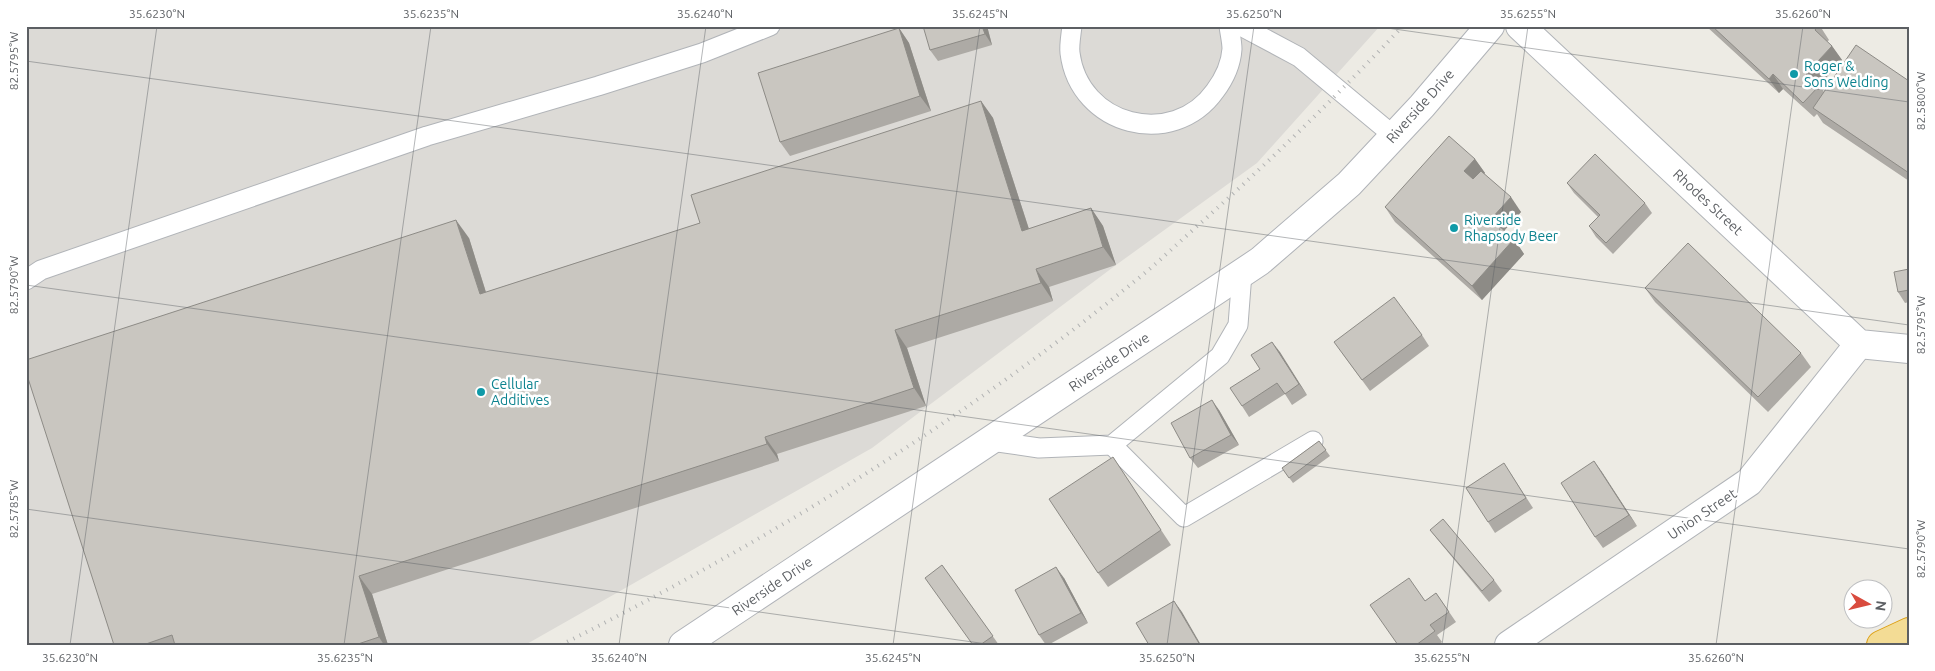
<svg xmlns="http://www.w3.org/2000/svg" width="1935" height="671" viewBox="0 0 1935 671" font-family="Ubuntu,sans-serif">
<style>
.industrial{fill:#dcdad6}
.lines{fill:none;stroke-linecap:round;stroke-linejoin:round}
.service-casing{stroke:#b1b4b8;stroke-width:21}
.minor-casing{stroke:#b1b4b8;stroke-width:30}
.secondary-casing{stroke:#b0b3b8;stroke-width:30}
.motorway-casing{stroke:#dda015;stroke-width:30}
.service{stroke:#fff;stroke-width:19}
.minor{stroke:#fff;stroke-width:28}
.secondary{stroke:#fff;stroke-width:28}
.motorway{stroke:#f3dc95;stroke-width:28}
.rail{stroke:#b2b3b3;stroke-width:4;stroke-dasharray:1 6;stroke-linecap:butt}
.wall{fill:#adaaa5}
.shaded-wall{fill:#8d8b86}
.building{fill:#c9c6c0;stroke:#8d8b86}
.ticks{fill:none;stroke:#5c5f63;stroke-width:1;stroke-opacity:0.45}
.culture-dot{fill:#0f9aa8;stroke:#fff;stroke-width:2}
.labels{text-anchor:middle;dominant-baseline:central;stroke-width:5;stroke-linejoin:round;paint-order:stroke}
.culture-label{font-size:14px;fill:#0d838f;stroke:#fff;text-anchor:start}
.street-label{font-size:14px;fill:#5c5f63;stroke:#fff}
.neatline{fill:none;stroke:#5c5f63;stroke-width:2}
.ticks-label{font-size:12px;text-anchor:middle;fill:#5c5f63}
</style>
<rect width="100%" height="100%" fill="#edebe4"/>
<polygon class="industrial" points="26,26 1380,26 1257,163 1116,265 872,448 525,645 26,645"/>
<g class="lines">
<g class="service-casing">
<g id="service">
<path d="M1072 26C1071 35 1069 45 1070 53 1079 126 1173 150 1215 91 1224 79 1231 64 1232 49 1232 42 1230 34 1229 26"/>
<polyline points="1241,26 1299,57 1394,136"/>
<polyline points="26,280 41,270 427,136 598,86 702,53 770,26"/>
<polyline points="991,441 1039,448 1112,445 1220,356 1238,325 1242,273"/>
<polyline points="1112,445 1184,517 1313,441"/>
</g>
</g>
<g class="minor-casing">
<g id="minor">
<polyline points="1520,26 1859,344 1909,349"/>
<polyline points="1509,645 1749,482 1859,344"/>
</g>
</g>
<g class="secondary-casing">
<polyline id="secondary" points="683,645 1260,261 1349,184 1422,106 1490,26"/>
</g>
<g class="motorway-casing">
<polyline id="motorway" points="1881,645 1909,632"/>
</g>
<use href="#service" class="service"/>
<use href="#minor" class="minor"/>
<use href="#secondary" class="secondary"/>
<use href="#motorway" class="motorway"/>
<path class="rail" d="M561 645C764 543 959 424 1135 281 1159 262 1180 241 1203 221 1272 159 1339 94 1403 26"/>
</g>
<g class="wall">
<polygon points="987,26 992,45 938,61 930,50"/>
<polygon points="1706,26 1820,26 1829,40 1827,42 1832,46 1842,60 1819,85 1824,92 1909,81 1909,181 1823,123 1817,114 1814,117 1783,89 1779,93"/>
<polygon points="899,28 909,43 931,111 790,156 780,142"/>
<polygon points="981,101 993,118 1029,229 1091,208 1103,226 1116,265 1049,287 1053,301 907,348 926,406 777,454 779,461 372,594 388,645 114,645 469,238 486,292 700,223"/>
<polygon points="1475,159 1485,173 1484,174 1521,212 1504,231 1514,239 1524,254 1482,300 1395,222 1385,207"/>
<polygon points="1567,183 1645,203 1652,213 1613,254 1596,237 1589,226 1598,217 1574,193"/>
<polygon points="1909,269 1909,302 1905,303 1898,292"/>
<polygon points="1645,288 1801,353 1811,367 1768,412 1655,302"/>
<polygon points="1422,335 1429,346 1370,391 1342,353"/>
<polygon points="1272,342 1307,395 1292,405 1285,394 1249,417 1242,406 1260,369"/>
<polygon points="1219,410 1239,445 1198,468 1190,458"/>
<polygon points="1319,441 1330,456 1293,483 1282,468"/>
<polygon points="1113,457 1171,545 1108,587 1098,573"/>
<polygon points="1594,461 1637,526 1603,548 1595,537"/>
<polygon points="1511,474 1533,508 1495,533 1488,522"/>
<polygon points="1430,530 1494,580 1502,591 1489,602 1438,540"/>
<polygon points="942,565 999,645 973,645"/>
<polygon points="1064,578 1088,623 1048,645 1046,645 1039,635"/>
<polygon points="1436,593 1456,622 1437,635 1442,642 1438,645 1398,645 1425,601"/>
</g>
<g class="shaded-wall">
<polygon points="982,26 987,26 992,45 985,34"/>
<polygon points="899,28 909,43 931,111 920,96"/>
<polygon points="1832,46 1842,60 1817,88 1806,74"/>
<polygon points="1773,74 1783,89 1779,93 1769,79"/>
<polygon points="981,101 993,118 1035,248 1022,231"/>
<polygon points="1475,159 1485,173 1474,185 1464,171"/>
<polygon points="1511,197 1521,212 1501,234 1491,219"/>
<polygon points="1091,208 1103,226 1116,265 1103,247"/>
<polygon points="456,220 469,238 492,312 480,294"/>
<polygon points="1514,239 1524,254 1482,300 1472,286"/>
<polygon points="1036,269 1049,287 1053,301 1041,283"/>
<polygon points="895,330 907,348 926,406 914,388"/>
<polygon points="1272,342 1280,352 1307,395 1299,384"/>
<polygon points="1212,400 1219,410 1239,445 1231,435"/>
<polygon points="765,437 777,454 779,461 767,444"/>
<polygon points="1594,461 1602,472 1637,526 1629,515"/>
<polygon points="1056,567 1064,578 1088,623 1081,613"/>
<polygon points="359,576 372,594 388,645 384,645 379,637"/>
<polygon points="1174,601 1182,612 1201,645 1200,645"/>
</g>
<g class="building">
<polygon points="923,26 982,26 985,34 930,50"/>
<polygon points="1712,26 1818,26 1815,30 1832,46 1806,74 1819,86 1803,103 1773,74 1769,79"/>
<polygon points="899,28 920,96 780,142 758,73"/>
<polygon points="1856,45 1909,81 1909,173 1813,108"/>
<polygon points="981,101 1022,231 1091,208 1103,247 1036,269 1041,283 895,330 914,388 765,437 767,444 359,576 379,637 355,645 175,645 172,635 143,645 114,645 26,372 26,360 456,220 480,294 700,223 691,195"/>
<polygon points="1449,136 1475,159 1464,171 1473,179 1481,171 1511,197 1491,219 1514,239 1472,286 1385,207"/>
<polygon points="1595,154 1645,203 1606,243 1589,226 1600,215 1567,183"/>
<polygon points="1688,243 1801,353 1758,397 1645,288"/>
<polygon points="1909,269 1909,290 1898,292 1894,272"/>
<polygon points="1394,297 1422,335 1362,380 1334,342"/>
<polygon points="1272,342 1299,384 1285,394 1277,383 1242,406 1230,388 1260,369 1251,355"/>
<polygon points="1212,400 1231,435 1190,458 1171,423"/>
<polygon points="1319,441 1326,450 1289,478 1282,468"/>
<polygon points="1113,457 1161,530 1098,573 1049,499"/>
<polygon points="1594,461 1629,515 1595,537 1561,483"/>
<polygon points="1504,463 1526,498 1488,522 1466,488"/>
<polygon points="1443,519 1494,580 1482,591 1430,530"/>
<polygon points="942,565 993,636 980,645 973,645 925,578"/>
<polygon points="1056,567 1081,613 1039,635 1015,590"/>
<polygon points="1409,578 1425,601 1436,593 1449,612 1430,625 1435,631 1416,645 1398,645 1370,605"/>
<polygon points="1174,601 1200,645 1149,645 1136,623"/>
</g>
<path class="ticks" d="M1373 26 1909 102M26 61 1909 325M26 285 1909 549M26 509 994 645M70 645 157 26M344 645 431 26M619 645 706 26M893 645 980 26M1167 645 1254 26M1442 645 1528 26M1716 645 1803 26"/>
<g class="culture-dot">
<circle cx="1794" cy="74" r="5"/>
<circle cx="1454" cy="228" r="5"/>
<circle cx="481" cy="392" r="5"/>
</g>
<g class="labels">
<g class="culture-label">
<text x="1804" y="66">Roger &amp;<tspan x="1804" dy="16">Sons Welding</tspan></text>
<text x="1464" y="220">Riverside<tspan x="1464" dy="16">Rhapsody Beer</tspan></text>
<text x="491" y="384">Cellular<tspan x="491" dy="16">Additives</tspan></text>
</g>
<g class="street-label">
<text transform="translate(1420 106) rotate(-48)">Riverside Drive</text>
<text transform="translate(1708 202) rotate(43)">Rhodes Street</text>
<text transform="translate(1109 362) rotate(-34)">Riverside Drive</text>
<text transform="translate(1702 514) rotate(-34)">Union Street</text>
<text transform="translate(772 586) rotate(-34)">Riverside Drive</text>
</g>
</g>
<rect width="1935" height="671" fill="none" stroke="#ffffff" stroke-width="55"/>
<g transform="translate(1868 604) rotate(98)"><circle r="24" fill="#ffffff" stroke="#bebfc1"/>
<path d="M0-4L9 19L0 12L-9 19Z" fill="#d94b3e"/>
<text y="-8" font-size="14" font-weight="bold" text-anchor="middle" fill="#5c5f63">N</text>
</g>
<rect x="28" y="28" width="1880" height="616" class="neatline"/>
<g class="ticks-label">
<text x="157" y="18">35.6230°N</text>
<text x="431" y="18">35.6235°N</text>
<text x="705" y="18">35.6240°N</text>
<text x="980" y="18">35.6245°N</text>
<text x="1254" y="18">35.6250°N</text>
<text x="1528" y="18">35.6255°N</text>
<text x="1803" y="18">35.6260°N</text>
<text transform="translate(14 61) rotate(-90)" y="4">82.5795°W</text>
<text transform="translate(1921 101) rotate(-90)" y="4">82.5800°W</text>
<text transform="translate(14 285) rotate(-90)" y="4">82.5790°W</text>
<text transform="translate(1921 325) rotate(-90)" y="4">82.5795°W</text>
<text transform="translate(14 509) rotate(-90)" y="4">82.5785°W</text>
<text transform="translate(1921 549) rotate(-90)" y="4">82.5790°W</text>
<text x="70" y="662">35.6230°N</text>
<text x="345" y="662">35.6235°N</text>
<text x="619" y="662">35.6240°N</text>
<text x="893" y="662">35.6245°N</text>
<text x="1167" y="662">35.6250°N</text>
<text x="1442" y="662">35.6255°N</text>
<text x="1716" y="662">35.6260°N</text>
</g>
</svg>
